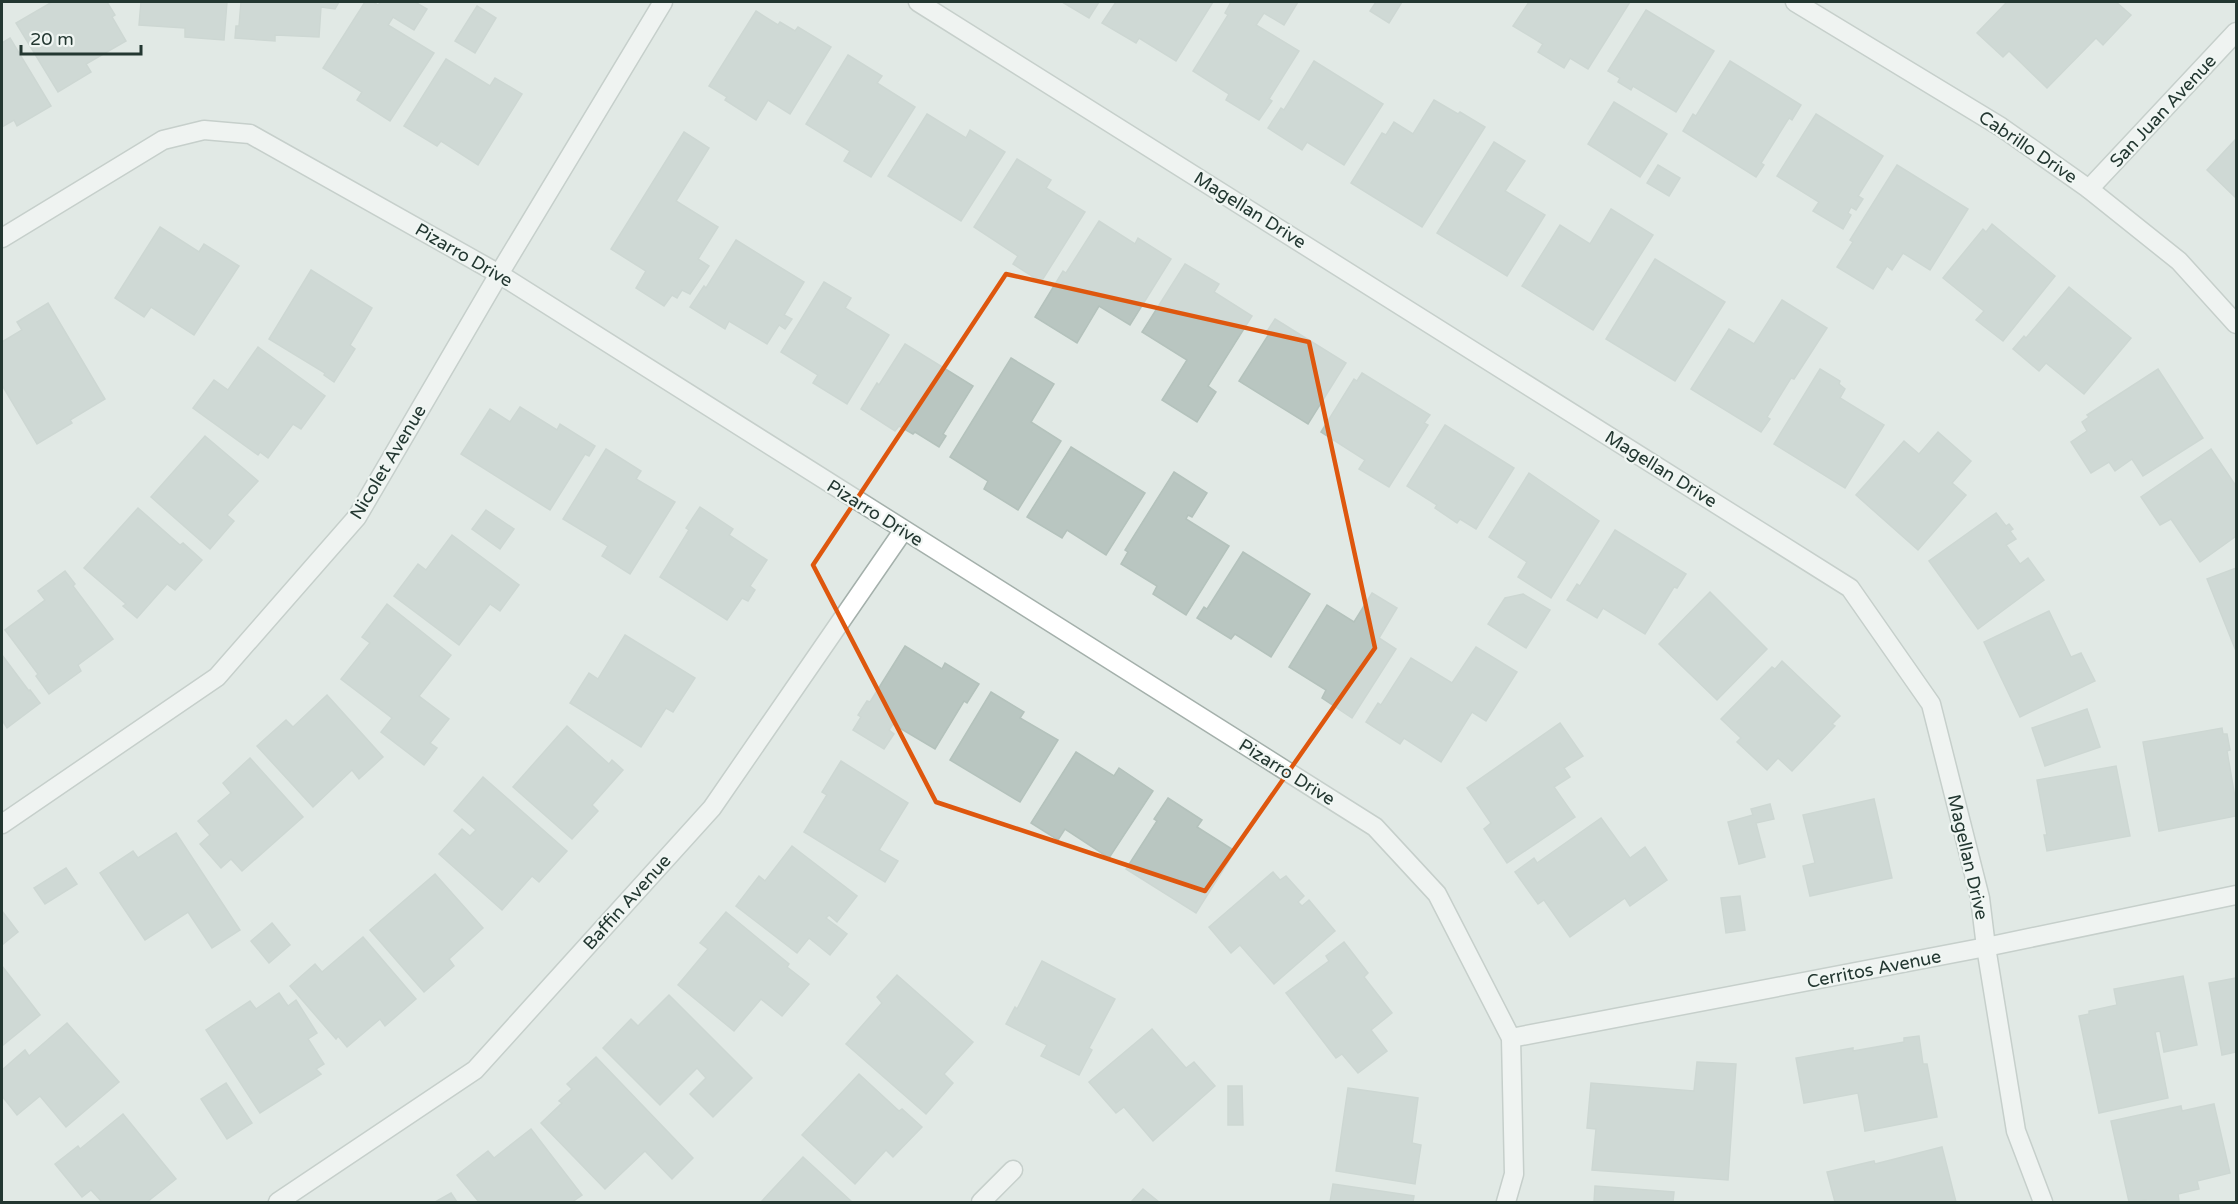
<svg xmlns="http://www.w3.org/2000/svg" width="2238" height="1204" viewBox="0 0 2238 1204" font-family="'Varela Round',sans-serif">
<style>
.building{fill:#b9c6c1;stroke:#b4c2bc;stroke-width:1.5}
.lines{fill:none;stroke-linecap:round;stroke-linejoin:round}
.minor-casing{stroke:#a4b0ab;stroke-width:21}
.minor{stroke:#fff;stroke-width:18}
.marked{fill:none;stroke:#de570e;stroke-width:4.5;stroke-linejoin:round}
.labels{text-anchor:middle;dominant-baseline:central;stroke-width:4.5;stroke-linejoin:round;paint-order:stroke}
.street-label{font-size:18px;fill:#233731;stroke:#f0f6f3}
</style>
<rect width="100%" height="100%" fill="#e1e9e5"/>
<g class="building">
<polygon points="52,2 107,2 115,15 112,17 126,41 86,64 91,72 58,92 16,23"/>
<polygon points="141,2 227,2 224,40 185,37 185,28 139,25"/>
<polygon points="241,2 339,2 335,9 321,7 319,37 275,35 275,41 235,38 236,26 239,26"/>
<polygon points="365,2 373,2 378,5 381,2 415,2 427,9 414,30 393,17 388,25 434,53 390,121 357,100 362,92 323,68"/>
<polygon points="1062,2 1099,2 1089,18"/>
<polygon points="1116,2 1213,2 1176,61 1139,38 1136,43 1102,23"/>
<polygon points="1231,2 1298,2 1284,25 1264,13 1256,25 1299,51 1269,99 1272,101 1259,120 1226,100 1229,94 1193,71 1228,15 1225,13"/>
<polygon points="1376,2 1402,2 1389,23 1370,11"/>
<polygon points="1529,2 1630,2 1588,69 1570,58 1564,68 1538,52 1543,44 1513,26"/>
<polygon points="2007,2 2116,2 2131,15 2103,45 2096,38 2047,88 2009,51 2003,57 1977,33"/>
<polygon points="477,6 496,18 475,53 455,41"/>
<polygon points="1646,10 1714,51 1676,112 1633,86 1631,90 1618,82 1620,78 1608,71"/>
<polygon points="756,11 778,25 780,22 795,31 798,27 831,47 790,114 768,100 756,120 725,100 727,97 709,86"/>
<polygon points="10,38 51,106 17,126 14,120 2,127 2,43"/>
<polygon points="848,55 882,76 877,83 915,107 871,177 844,161 850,151 806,124"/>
<polygon points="446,59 490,86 495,78 522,94 478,165 441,141 437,146 404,126"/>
<polygon points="1314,61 1383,104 1344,165 1307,142 1302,150 1268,128 1281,108 1284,110"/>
<polygon points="1730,61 1801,105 1792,120 1789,118 1761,163 1764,165 1756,177 1683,131 1693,114 1696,116"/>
<polygon points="1434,100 1458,114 1460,112 1485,127 1422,227 1351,183 1382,133 1386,135 1394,122 1413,134"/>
<polygon points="1614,102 1667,134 1640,177 1588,144"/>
<polygon points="927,114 966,138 970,130 1005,152 961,221 888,176"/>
<polygon points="1816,114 1883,156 1858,196 1863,199 1856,210 1851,207 1848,213 1851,215 1843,229 1813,211 1819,202 1777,176"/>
<polygon points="684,132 709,148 676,201 718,227 698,259 709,266 690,294 682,290 677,298 672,295 664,306 636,288 646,271 611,249"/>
<polygon points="2236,139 2236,198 2207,170"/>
<polygon points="1494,142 1525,161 1505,191 1545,215 1507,276 1437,233"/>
<polygon points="1017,159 1051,180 1046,188 1085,212 1041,282 1013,264 1018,256 974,227"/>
<polygon points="1658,165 1680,178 1669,196 1647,183"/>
<polygon points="1897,165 1968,209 1930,270 1903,253 1892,270 1887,266 1873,289 1837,267 1853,242 1850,240"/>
<polygon points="1611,209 1653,235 1593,330 1522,286 1560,225 1590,244"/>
<polygon points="1099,221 1135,244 1138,238 1171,259 1130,325 1099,306 1077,343 1035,317 1063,271 1066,273"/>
<polygon points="1992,224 2055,276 2003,341 1976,320 1984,311 1943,278 1983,229 1986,232"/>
<polygon points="160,227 199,252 204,244 239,266 194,335 151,307 144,317 115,298"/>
<polygon points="736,240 804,282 784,315 792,319 785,329 779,325 767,344 729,321 725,329 690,307 704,286 706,288"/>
<polygon points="1655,259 1725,302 1675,381 1606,339"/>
<polygon points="1185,264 1219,284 1214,292 1252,316 1208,386 1216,392 1197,422 1162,400 1187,360 1142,332"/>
<polygon points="311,270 372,308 350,345 355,349 334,382 324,375 325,373 269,339"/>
<polygon points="824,282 851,298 845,308 889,335 847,404 813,383 818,375 781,352"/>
<polygon points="2069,287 2131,338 2084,394 2046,363 2039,371 2013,349 2024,336 2026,338"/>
<polygon points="1782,300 1827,328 1794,379 1791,378 1767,417 1770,419 1761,432 1691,389 1729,329 1754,344"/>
<polygon points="48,303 105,399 70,420 72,423 37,444 2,385 2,342 22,330 17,322"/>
<polygon points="1275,319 1346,363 1308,424 1239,381 1269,334 1266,333"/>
<polygon points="905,344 973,386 943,434 946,436 939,447 915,432 913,434 899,426 895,431 861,409 877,383 879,385"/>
<polygon points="258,347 325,396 301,429 293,424 268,458 260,452 258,455 193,408 214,380 228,390"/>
<polygon points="1011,358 1054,384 1031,422 1061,441 1018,510 984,489 988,481 950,457"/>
<polygon points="1820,369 1840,381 1839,384 1845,389 1840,398 1884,425 1845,488 1774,444"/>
<polygon points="2158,369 2203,438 2143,476 2132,459 2115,471 2109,462 2091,473 2071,442 2087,431 2082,422 2089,417 2087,415"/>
<polygon points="1362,373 1430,415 1424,423 1428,425 1389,487 1359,469 1365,460 1321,432 1354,379 1357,381"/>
<polygon points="520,407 557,430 560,424 595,446 589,456 585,454 550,510 461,454 490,409 510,422"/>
<polygon points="1445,425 1514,468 1476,529 1460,519 1457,523 1435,508 1437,505 1407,486"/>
<polygon points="1938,432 1971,461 1952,483 1966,495 1918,550 1856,495 1904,441 1919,454"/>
<polygon points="205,436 258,481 227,515 234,521 210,549 151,497"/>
<polygon points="1071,447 1145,493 1106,555 1067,530 1062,538 1027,517"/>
<polygon points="606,449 641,471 636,479 675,502 630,574 602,556 608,546 563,519"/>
<polygon points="2211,449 2236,486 2236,536 2200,562 2171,519 2160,525 2141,497"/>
<polygon points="1174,472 1207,493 1192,517 1188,515 1186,519 1229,546 1186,615 1153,594 1157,586 1121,564 1128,552 1125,550"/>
<polygon points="1529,473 1599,521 1551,598 1518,577 1527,562 1489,537"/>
<polygon points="700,507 733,529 729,535 767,560 750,586 755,590 748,601 742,598 727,620 660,577 689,530 686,528"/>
<polygon points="138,508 180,545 183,543 202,560 175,590 167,584 137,618 123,606 126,604 84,568"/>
<polygon points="486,510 514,529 500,549 472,529"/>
<polygon points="1996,513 2006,526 2009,524 2013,529 2010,531 2016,539 2006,545 2020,564 2028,558 2044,580 1978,629 1929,561"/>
<polygon points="1615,530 1686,574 1677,588 1674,587 1645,634 1603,608 1597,618 1567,600 1577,584 1580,586"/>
<polygon points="452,535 519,585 500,611 490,604 459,645 394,596 418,564 426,570"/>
<polygon points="1243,552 1310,594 1271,657 1235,634 1231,639 1197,618 1204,607 1207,609"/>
<polygon points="2236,568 2236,651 2207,579"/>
<polygon points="65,571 75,584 73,586 113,639 78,665 81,671 49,694 36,676 38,674 5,630 45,600 38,591"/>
<polygon points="1710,592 1767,649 1717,700 1659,644"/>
<polygon points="1372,593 1397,608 1379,638 1396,649 1352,718 1322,698 1326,690 1289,667 1327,605 1354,622"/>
<polygon points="1523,594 1550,610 1526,648 1488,624 1505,598"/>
<polygon points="387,604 451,655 419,696 449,719 430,743 437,748 424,765 381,732 392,718 341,679 370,643 362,637"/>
<polygon points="2049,611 2071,657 2081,653 2095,681 2020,717 1984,642"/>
<polygon points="625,635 695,678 673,712 666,708 641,747 570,703 589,673 598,679"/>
<polygon points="905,646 942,669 945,663 979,684 967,703 964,701 935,749 893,724 889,730 894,734 884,749 853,730 861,717 858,715 867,701 870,702"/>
<polygon points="1476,647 1517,672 1486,721 1472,712 1441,762 1404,738 1400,744 1366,722 1378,703 1381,705 1411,658 1452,683"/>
<polygon points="2,655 29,691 30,690 40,703 7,728 2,720"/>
<polygon points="1782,661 1840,716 1832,724 1835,726 1792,771 1778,758 1767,770 1737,742 1741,738 1721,719 1772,667 1775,669"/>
<polygon points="991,692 1024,712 1020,718 1058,740 1020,802 950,760"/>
<polygon points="327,695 383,757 359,779 352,770 313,807 257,746 286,720 293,727"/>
<polygon points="2087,709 2100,747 2045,766 2032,728"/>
<polygon points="1560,723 1583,756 1564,768 1570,777 1554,787 1575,817 1507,863 1484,829 1491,823 1467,788"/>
<polygon points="567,726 609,764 612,760 623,770 592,805 598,811 572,839 513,787"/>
<polygon points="2222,728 2223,734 2227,734 2230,750 2227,751 2236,803 2236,816 2159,831 2143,742"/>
<polygon points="1076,752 1114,776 1119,768 1153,791 1109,858 1065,829 1058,840 1031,823"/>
<polygon points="250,758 303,817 242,871 231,859 221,868 200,844 210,835 198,821 231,793 223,783"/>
<polygon points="841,761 908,803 879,850 898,861 885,882 804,832 827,795 822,792"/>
<polygon points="2116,766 2130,836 2047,851 2044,835 2047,835 2037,780"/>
<polygon points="483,777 567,851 539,882 532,876 502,910 439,854 462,829 470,836 476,830 454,811"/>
<polygon points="1168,798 1202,820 1197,827 1235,851 1196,913 1126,869 1157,821 1154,819"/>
<polygon points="1874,799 1892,878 1810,896 1803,866 1815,863 1803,815"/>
<polygon points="1770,804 1774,819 1756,823 1765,857 1739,864 1728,822 1753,815 1751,809"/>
<polygon points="1601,818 1630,858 1645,847 1667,880 1630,906 1625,898 1570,937 1544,900 1538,904 1515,872 1534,858 1537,863"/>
<polygon points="176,833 240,930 212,948 188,912 145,940 100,873 133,851 138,858"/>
<polygon points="792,846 857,896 837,922 829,915 826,918 847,934 830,955 809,938 797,953 736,906 759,876 765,881"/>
<polygon points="66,868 77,884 45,904 34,888"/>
<polygon points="1273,872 1280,880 1286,876 1304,896 1298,902 1302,906 1309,900 1335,931 1274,984 1240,945 1231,953 1209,927"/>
<polygon points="435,874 483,928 449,959 454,966 424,992 370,930"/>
<polygon points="1740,896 1745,930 1726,933 1721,898"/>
<polygon points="2,911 18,932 2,945"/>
<polygon points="726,912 789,964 787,967 809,984 782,1016 761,999 734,1031 678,985 708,949 700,943"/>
<polygon points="272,923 290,945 269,963 251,941"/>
<polygon points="363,937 416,999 385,1026 380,1019 347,1047 338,1036 336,1039 290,986 315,964 322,972"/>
<polygon points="1344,942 1368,973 1364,977 1392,1013 1371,1030 1387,1051 1358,1073 1342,1054 1336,1058 1286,993 1329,961 1326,956"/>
<polygon points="1042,961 1115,999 1089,1048 1092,1050 1079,1075 1041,1056 1047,1045 1006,1024 1015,1007 1017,1009"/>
<polygon points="2,966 40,1015 2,1046"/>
<polygon points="897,975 973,1042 944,1074 953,1083 926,1114 846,1044 882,1003 877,997"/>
<polygon points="2183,976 2197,1045 2164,1052 2160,1031 2155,1032 2168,1098 2099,1113 2079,1016 2089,1014 2089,1011 2117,1005 2114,989"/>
<polygon points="2236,978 2236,1052 2222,1055 2209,983"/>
<polygon points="279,993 288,1006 296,1000 317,1033 308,1039 324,1064 316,1069 321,1074 260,1113 206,1030 250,1001 256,1009"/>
<polygon points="669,995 752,1078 713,1117 690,1094 706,1078 697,1068 660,1105 603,1048 631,1019 638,1026"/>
<polygon points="67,1023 119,1082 66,1127 40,1096 17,1115 2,1096 2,1070 25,1050 29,1056"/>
<polygon points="1152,1029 1186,1068 1194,1062 1215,1086 1153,1141 1124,1107 1116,1113 1089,1082"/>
<polygon points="1919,1036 1923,1064 1927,1064 1937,1117 1865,1131 1858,1093 1804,1103 1796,1058 1853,1048 1853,1051 1904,1042 1904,1038"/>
<polygon points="596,1057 693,1158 672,1179 645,1151 605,1189 541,1123 562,1103 559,1101 572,1089 567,1084"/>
<polygon points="1697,1062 1736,1064 1728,1180 1592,1170 1596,1129 1587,1128 1591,1083 1694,1091"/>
<polygon points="859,1074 899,1111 902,1109 922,1127 893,1157 886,1150 855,1184 802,1135"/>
<polygon points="226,1083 252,1123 227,1139 201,1099"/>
<polygon points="1228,1086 1242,1086 1243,1125 1228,1125"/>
<polygon points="1348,1088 1418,1098 1412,1143 1421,1145 1415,1184 1336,1171"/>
<polygon points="2214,1104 2230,1173 2197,1181 2199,1189 2178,1194 2179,1201 2146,1202 2146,1200 2129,1202 2111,1121 2181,1106 2182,1111"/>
<polygon points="123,1114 176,1179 147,1202 102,1202 91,1190 82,1197 55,1164 78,1146 80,1149"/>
<polygon points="531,1129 582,1195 572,1202 479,1202 457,1175 488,1151 494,1158"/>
<polygon points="1942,1147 1956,1202 1835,1202 1827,1172 1874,1161 1875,1164"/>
<polygon points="803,1157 852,1202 761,1202"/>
<polygon points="1333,1184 1414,1196 1413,1202 1330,1202"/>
<polygon points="1595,1186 1674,1192 1673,1202 1594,1202"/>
<polygon points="1143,1189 1159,1202 1131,1202"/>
<polygon points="451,1193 457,1202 435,1202"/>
</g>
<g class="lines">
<g class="minor-casing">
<g id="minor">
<polyline points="918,2 1850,588 1931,704 1980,898 1986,947 2016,1131 2043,1202"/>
<polyline points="1795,2 2001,127 2089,189 2179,261 2236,324"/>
<polyline points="2089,189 2236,32"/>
<polyline points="2,238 163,140 204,130 250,134 499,274 1375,827 1437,894 1511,1038 1514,1174 1506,1202"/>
<polyline points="2,824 217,677 357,517 499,274 663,2"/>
<polyline points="1511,1038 1986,947 2236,895"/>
<polyline points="278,1202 475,1070 712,808 903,531"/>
<polyline points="981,1202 1013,1170"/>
</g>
</g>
<use href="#minor" class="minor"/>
</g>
<path d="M0 0H2238V1204H0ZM1006 274 1309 342 1375 648 1205 891 936 802 813 565Z" fill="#e1e9e5" fill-opacity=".55" fill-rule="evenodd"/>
<path class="marked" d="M1006 274 1309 342 1375 648 1205 891 936 802 813 565Z"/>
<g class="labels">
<g class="street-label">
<text transform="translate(2163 111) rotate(-47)">San Juan Avenue</text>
<text transform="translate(2028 147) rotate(34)">Cabrillo Drive</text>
<text transform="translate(1250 210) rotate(32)">Magellan Drive</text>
<text transform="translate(464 255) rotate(30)">Pizarro Drive</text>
<text transform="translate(388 462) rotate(-59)">Nicolet Avenue</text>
<text transform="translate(1661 469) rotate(32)">Magellan Drive</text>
<text transform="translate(875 513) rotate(32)">Pizarro Drive</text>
<text transform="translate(1287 772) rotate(32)">Pizarro Drive</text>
<text transform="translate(1968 857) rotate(77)">Magellan Drive</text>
<text transform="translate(627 902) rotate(-48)">Baffin Avenue</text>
<text transform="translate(1874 969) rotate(-11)">Cerritos Avenue</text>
</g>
</g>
<rect width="2238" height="1204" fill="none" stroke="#233731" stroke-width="6"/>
<path d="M21 45v9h120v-9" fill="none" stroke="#233731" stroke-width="3"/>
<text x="30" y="45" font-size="18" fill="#233731" stroke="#f0f6f3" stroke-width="4.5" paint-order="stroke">20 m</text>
</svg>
